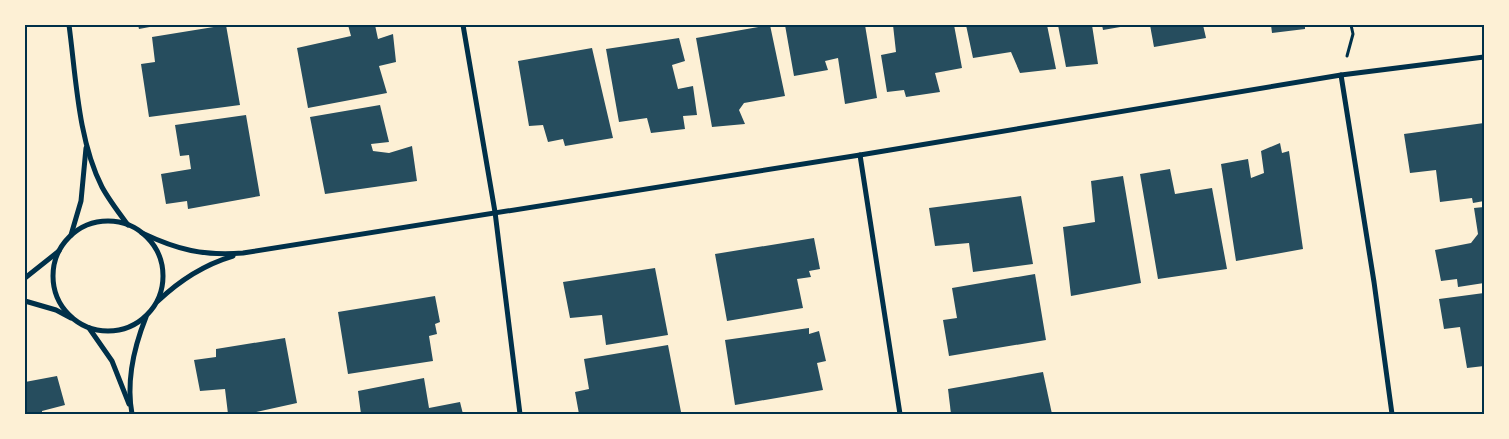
<svg xmlns="http://www.w3.org/2000/svg" width="1509" height="439" viewBox="0 0 1509 439" font-family="'Fira Sans',sans-serif">
<style>
.building{fill:#264d5e}
.lines{fill:none;stroke-linecap:round;stroke-linejoin:round}
.path{stroke:#003049;stroke-width:3}
.minor{stroke:#003049;stroke-width:5}
.neatline{fill:none;stroke:#003049;stroke-width:2}
</style>
<rect width="100%" height="100%" fill="#fdf0d5"/>
<g class="building">
<polygon points="138,25 154,25 155,26 139,29"/>
<polygon points="226,25 240,105 149,117 141,64 155,62 152,37"/>
<polygon points="348,25 375,25 378,39 393,34 396,62 379,66 387,93 308,108 297,48 351,36"/>
<polygon points="770,25 785,96 744,103 739,110 745,124 712,127 696,38"/>
<polygon points="785,25 865,25 877,98 845,104 838,58 825,61 828,70 794,76"/>
<polygon points="893,25 954,25 962,68 935,73 940,92 906,97 904,90 887,92 881,55 896,52"/>
<polygon points="966,25 1047,25 1056,69 1020,73 1011,52 973,58"/>
<polygon points="1058,25 1092,25 1098,64 1066,67"/>
<polygon points="1102,25 1126,25 1126,26 1103,30"/>
<polygon points="1150,25 1203,25 1206,38 1154,47"/>
<polygon points="1271,25 1305,25 1305,29 1272,33"/>
<polygon points="679,38 685,61 672,65 678,89 693,86 697,115 683,116 685,129 651,133 647,118 619,122 606,49"/>
<polygon points="592,48 613,138 565,146 563,139 548,142 543,125 529,126 518,61"/>
<polygon points="380,105 389,142 371,144 373,151 389,153 412,146 417,181 325,194 310,117"/>
<polygon points="246,115 260,196 188,209 187,201 166,204 161,174 191,169 189,155 180,156 175,125"/>
<polygon points="1484,123 1484,201 1473,203 1472,198 1440,202 1436,170 1410,173 1404,134"/>
<polygon points="1280,143 1282,153 1289,151 1303,249 1236,261 1221,164 1248,159 1251,178 1264,173 1261,151"/>
<polygon points="1170,169 1175,194 1212,188 1227,269 1158,279 1140,174"/>
<polygon points="1123,176 1141,283 1071,296 1063,227 1095,222 1091,181"/>
<polygon points="1021,196 1033,264 973,272 969,243 935,246 929,208"/>
<polygon points="1484,207 1484,283 1458,287 1457,279 1441,281 1435,250 1471,243 1478,234 1474,208"/>
<polygon points="814,238 820,269 809,271 811,277 797,279 803,308 727,321 715,254"/>
<polygon points="655,268 668,335 606,345 602,315 570,318 563,282"/>
<polygon points="1035,274 1046,340 949,356 943,320 957,318 952,288"/>
<polygon points="1484,293 1484,366 1467,368 1460,327 1444,329 1439,299"/>
<polygon points="435,296 440,322 435,324 437,334 429,336 433,361 348,374 338,312"/>
<polygon points="809,328 809,334 819,331 826,361 817,363 823,390 735,405 725,340"/>
<polygon points="285,338 297,403 247,414 228,414 225,389 200,391 194,360 216,357 216,349"/>
<polygon points="668,345 681,412 579,414 575,392 589,389 584,359"/>
<polygon points="1043,372 1052,414 951,414 948,389"/>
<polygon points="57,376 65,405 42,411 42,414 25,414 25,382"/>
<polygon points="424,378 429,408 460,402 463,414 361,414 358,391"/>
</g>
<g class="lines">
<polyline class="path" points="1347,56 1353,34 1351,25"/>
<g class="minor">
<path d="M69 25C76 77 78 140 102 187 109 200 119 213 128 225"/>
<polyline points="463,25 495,212 520,414"/>
<polyline points="1341,75 1374,282 1392,414"/>
<polyline points="860,155 900,414"/>
<circle cx="108" cy="276" r="55"/>
<path d="M142 233C178 250 203 256 243 253L860 155 1341 75 1484 57"/>
<polyline points="71,235 81,201 86,148"/>
<polyline points="25,278 59,251"/>
<polyline points="25,301 56,310 71,318"/>
<path d="M158 301C180 280 203 265 233 256"/>
<polyline points="89,328 112,361 129,404"/>
<path d="M132 414C126 381 134 347 146 317"/>
</g>
</g>
<rect width="1509" height="439" fill="none" stroke="#fdf0d5" stroke-width="52"/>
<rect x="26" y="26" width="1457" height="387" class="neatline"/>
</svg>
